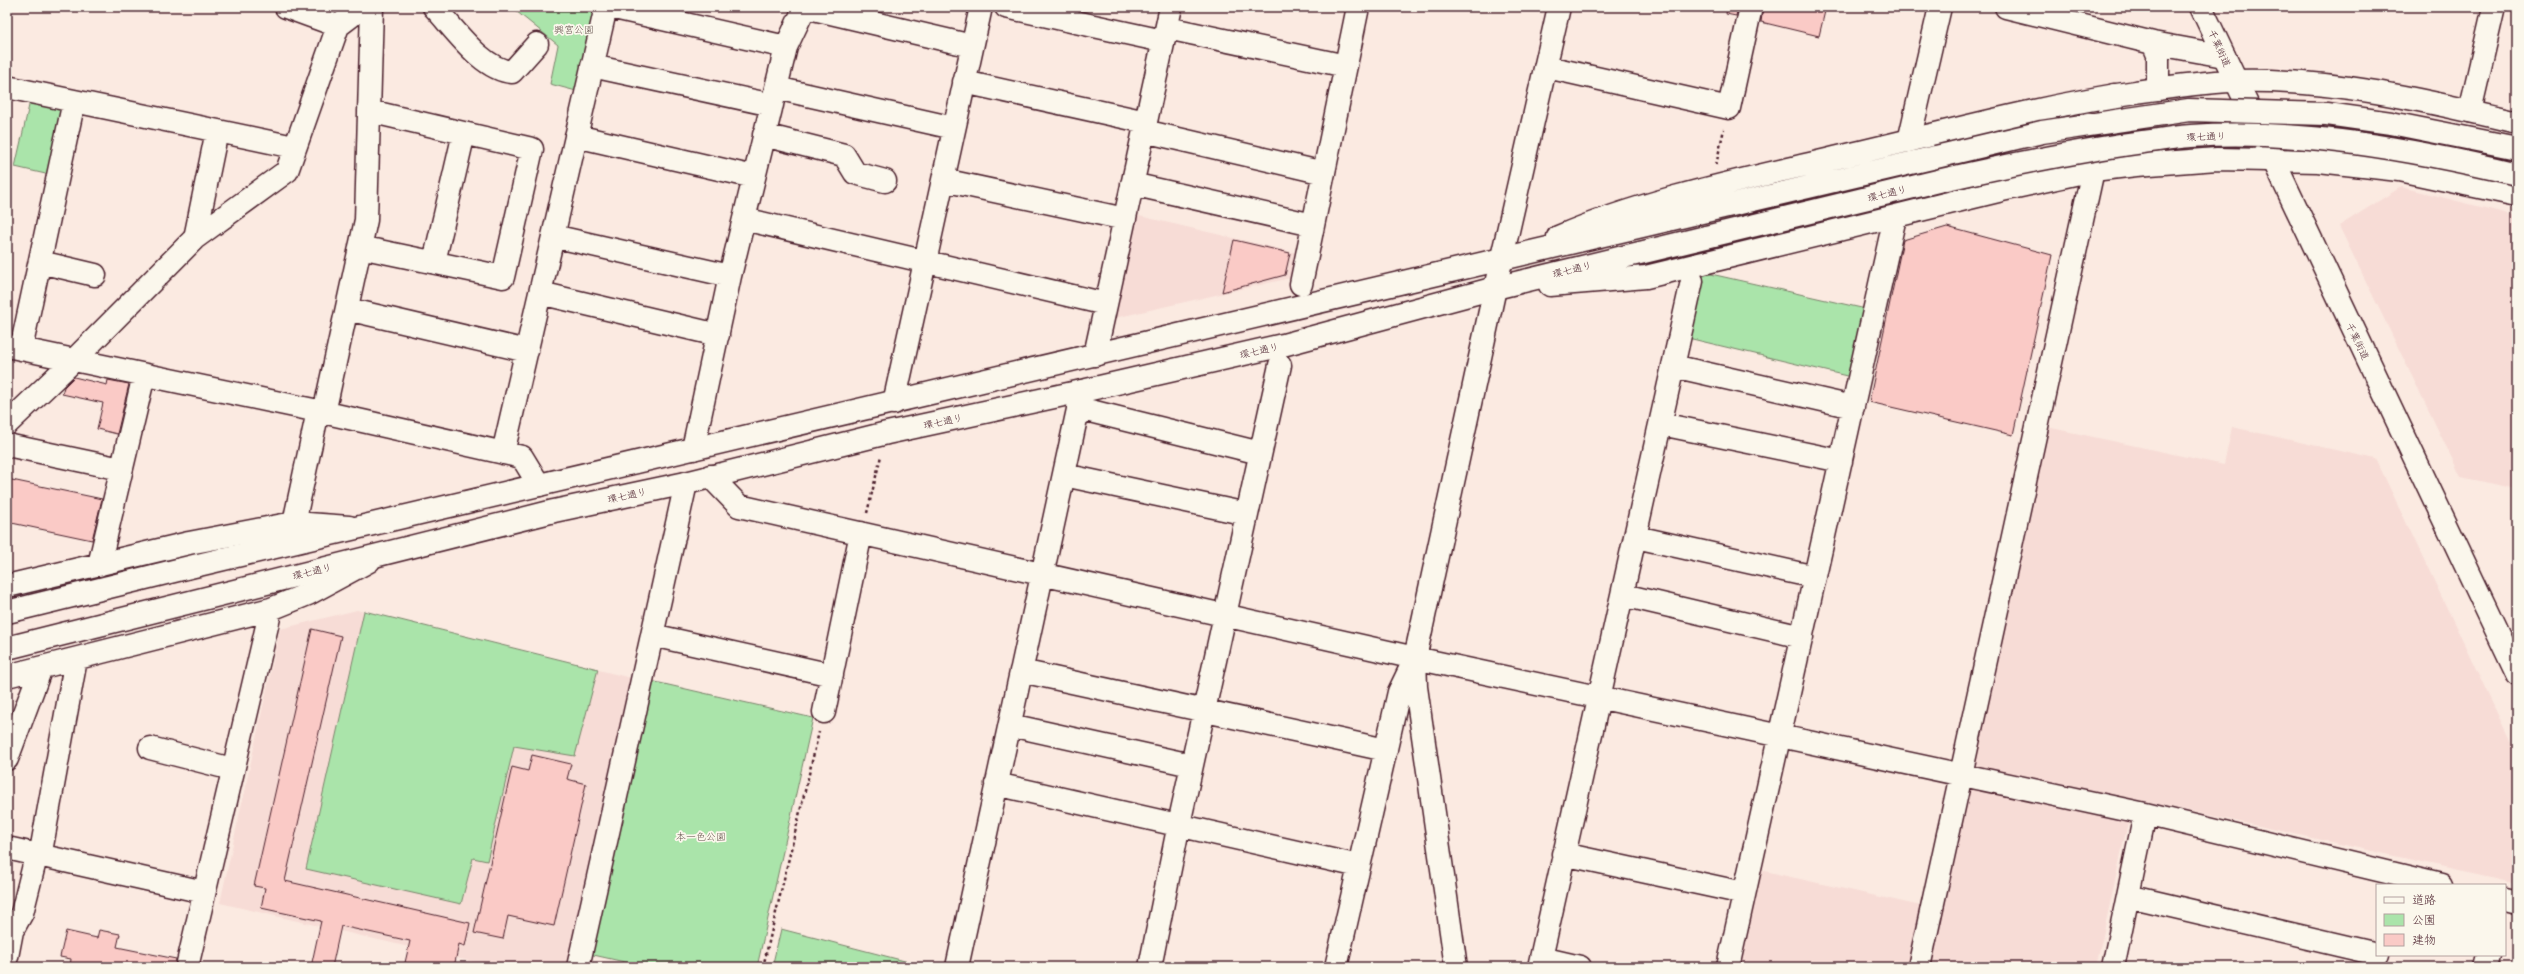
<svg xmlns="http://www.w3.org/2000/svg" width="2524" height="974" font-family="'Balsamiq Sans','Klee One',sans-serif">
	<style>
		.built { fill: #f7dcd6 }
		.green { fill: #aae4aa; stroke: #7a826a }
		.building { fill: #facac6; stroke: #4a1f2b }
		.lines { fill: none; stroke-linecap: round; stroke-linejoin: round }
		.minor-casing { stroke: #4a1f2b; stroke-width: 25 }
		.major-casing { stroke: #4a1f2b; stroke-width: 25 }
		.highway-casing { stroke: #4a1f2b; stroke-width: 25 }
		.path { stroke: #4a1f2b; stroke-width: 2.5; stroke-dasharray: 3 3; stroke-linecap: butt }
		.minor { stroke: #fbf7ec; stroke-width: 22 }
		.major { stroke: #fbf7ec; stroke-width: 22 }
		.highway { stroke: #fbf7ec; stroke-width: 22 }
		.major-bridge-casing { stroke: #4a1f2b; stroke-width: 25; stroke-linecap: butt }
		.major-bridge { stroke: #fbf7ec; stroke-width: 22 }
		.labels { text-anchor: middle; stroke-width: 3.5; stroke-linejoin: round; paint-order: stroke }
		.park-label { font-size: 10px; fill: #62504b; stroke: #fbf7ec }
		.street-label { font-size: 10px; fill: #4a1f2b; stroke: #fbf7ec }
	</style>
	<rect width="100%" height="100%" fill="#fbeae1"/>
	<filter id="ink" filterUnits="userSpaceOnUse"><feTurbulence type="fractalNoise" baseFrequency=".025" numOctaves="2"/><feDisplacementMap in="SourceGraphic" scale="8" xChannelSelector="R" yChannelSelector="G"/><feConvolveMatrix kernelMatrix="1 2 1 2 8 2 1 2 1" color-interpolation-filters="sRGB"/></filter>
	<g filter="url(#ink)">
		<path class="built" d="M2401 187 2517 216V489L2461 477 2339 226Z
			M1131 214 1301 254 1295 277 1106 320Z
			M2047 427 2224 465 2232 427 2376 459 2517 755V883L2135 799 2126 831 2096 967H1738L1760 870 1939 910 1967 792 1976 761Z
			M357 610 635 679 570 967H495L220 903 280 629Z"/>
		<path class="green" d="M511 7H603L580 92 550 84 558 45Z
			M30 101 65 107 50 175 15 167Z
			M1702 272 1866 309 1851 377 1688 338Z
			M364 611 598 669 575 756 514 746 487 861 473 858 461 904 306 869Z
			M651 681 813 718 757 967H647L589 954Z
			M781 929 928 967H772Z"/>
		<path class="building" d="M1727 7H1738L1736 16 1726 14Z
			M1763 7H1826L1819 36 1761 22Z
			M1947 227 2052 255 2013 435 1869 402 1903 240Z
			M1234 240 1290 253 1285 275 1222 292Z
			M74 377 107 385 108 380 129 384 117 434 97 429 103 403 62 394 64 387Z
			M7 479 102 499 92 540 7 522Z
			M312 629 341 636 285 881 470 923 465 946 459 944 454 967H404L410 941 341 926 332 967H311L321 921 261 908 265 888 254 886Z
			M532 755 571 764 567 779 586 784 554 926 508 916 503 939 474 933 512 767 528 771Z
			M99 930 120 934 117 947 176 959 175 967H70L71 959 60 957 66 931 97 938Z"/>
		<g class="lines">
			<defs>
				<path id="minor" d="M286 7 338 26
					M434 7C454 28 482 70 512 72L537 44
					M610 7 786 47
					M805 7 972 46
					M1006 7 1163 41
					M2006 7 2153 43 2158 55V89
					M1167 28 1346 66
					M2153 43 2224 56
					M592 66 772 105
					M1547 67 1729 108 1751 7
					M964 82 1146 122
					M7 87 294 147
					M776 88 954 128
					M2470 111 2494 7
					M1144 131 1324 173
					M764 135 844 155 855 173 885 181
					M576 136 754 177
					M1909 141 1940 7
					M943 180 1125 219
					M1132 184 1313 225
					M744 219 1106 304
					M553 236 730 276
					M195 238 217 131
					M360 247 503 277 532 149 369 111
					M40 262 95 275
					M434 262 464 133
					M1301 284 1358 7
					M540 293 718 335
					M347 309 527 351
					M7 346 318 411 522 457 539 485
					M21 349 74 101
					M1095 355 1171 7
					M1673 366 1853 407
					M894 403 981 7
					M1078 408 1260 453
					M324 413 366 220 372 7
					M7 424 74 360 195 238 287 171 338 26 363 7
					M1661 424 1841 461
					M7 445 121 469
					M693 449 730 276 786 47 805 7
					M503 453 606 7
					M1064 475 1247 514
					M710 476 739 506 1415 658 2145 814 2441 885
					M294 523 318 411
					M1636 537 1815 577
					M99 565 144 375
					M7 586 189 543 294 523 349 527
					M1623 595 1802 637
					M652 635 832 675
					M1021 671 1386 750
					M7 676 271 609 308 594 369 561
					M824 712 861 533
					M1010 725 1191 765
					M150 748 232 769
					M7 759 41 668
					M996 784 1359 866
					M7 848 204 892
					M1563 854 1744 893
					M2128 896 2377 954
					M2505 899 2517 902
					M7 957 12 931 22 913 37 853 42 846 76 659
					M1541 958 1580 967
					M187 967 271 609
					M578 967 686 483
					M957 967 1082 391
					M1150 967 1179 824 1280 365
					M1336 967 1399 692 1413 663
					M1456 967 1416 687 1415 658 1495 288 1559 7
					M1539 967 1692 281
					M1728 967 1895 217
					M1919 967 2093 170 2114 95
					M2113 967 2145 814
					M2485 967 2488 955"/>
				<path id="major" d="M1558 237C1652 197 1753 178 1852 154 1947 132 2040 106 2136 92 2169 87 2201 82 2234 81 2330 78 2424 100 2517 122
					M1550 285 1646 277 2002 190 2093 170 2136 165 2217 159 2319 161 2399 170 2517 195
					M7 612 194 566 1936 157
					M7 648 554 511 686 483 887 433 1082 391 1283 345 1495 288 1942 180"/>
				<path id="highway" d="M2201 7 2517 674"/>
			</defs>
			<use href="#minor" class="minor-casing"/>
			<use href="#major" class="major-casing"/>
			<use href="#highway" class="highway-casing"/>
			<path class="path" d="M1716 165 1724 129
				M867 513 881 456
				M763 967 819 732"/>
			<use href="#minor" class="minor"/>
			<use href="#major" class="major"/>
			<use href="#highway" class="highway"/>
			<defs>
				<path id="major-bridge" d="M1936 157 2042 132 2189 110 2327 114 2391 123 2517 148
					M1942 180C2009 165 2075 151 2143 142 2159 140 2175 137 2191 136 2301 129 2411 149 2517 174"/>
			</defs>
			<use href="#major-bridge" class="major-bridge-casing"/>
			<use href="#major-bridge" class="major-bridge"/>
		</g>
	</g>
	<g class="labels">
		<g class="park-label">
			<text x="574" y="33">興宮公園</text>
			<text x="701" y="840">本一色公園</text>
		</g>
		<g class="street-label">
			<text transform="translate(2220 48) rotate(65)" y="4">千葉街道</text>
			<text transform="translate(2206 136) rotate(-2)" y="4">環七通り</text>
			<text transform="translate(1887 193) rotate(-14)" y="4">環七通り</text>
			<text transform="translate(1572 269) rotate(-14)" y="4">環七通り</text>
			<text transform="translate(2358 341) rotate(64)" y="4">千葉街道</text>
			<text transform="translate(1259 350) rotate(-13)" y="4">環七通り</text>
			<text transform="translate(943 421) rotate(-12)" y="4">環七通り</text>
			<text transform="translate(627 495) rotate(-12)" y="4">環七通り</text>
			<text transform="translate(312 571) rotate(-14)" y="4">環七通り</text>
		</g>
	</g>
	<rect width="2524" height="974" fill="none" stroke="#fbf7ec" stroke-width="24"/>
	<rect x="12" y="12" width="2500" height="950" fill="none" stroke="#4a1f2b" stroke-width="1.5" filter="url(#ink)"/>
	<rect x="2376" y="884" width="130" height="72" fill="#fbf7ec" stroke="#b4a19f"/>
	<rect x="2384" y="897" width="20" height="6" fill="#fbf7ec" stroke="#b4a19f"/>
	<text x="2412" y="904" font-size="12" fill="#4a1f2b">道路</text>
	<rect x="2384" y="914" width="20" height="12" fill="#aae4aa" stroke="#b4a19f"/>
	<text x="2412" y="924" font-size="12" fill="#4a1f2b">公園</text>
	<rect x="2384" y="934" width="20" height="12" fill="#facac6" stroke="#b4a19f"/>
	<text x="2412" y="944" font-size="12" fill="#4a1f2b">建物</text>
</svg>
